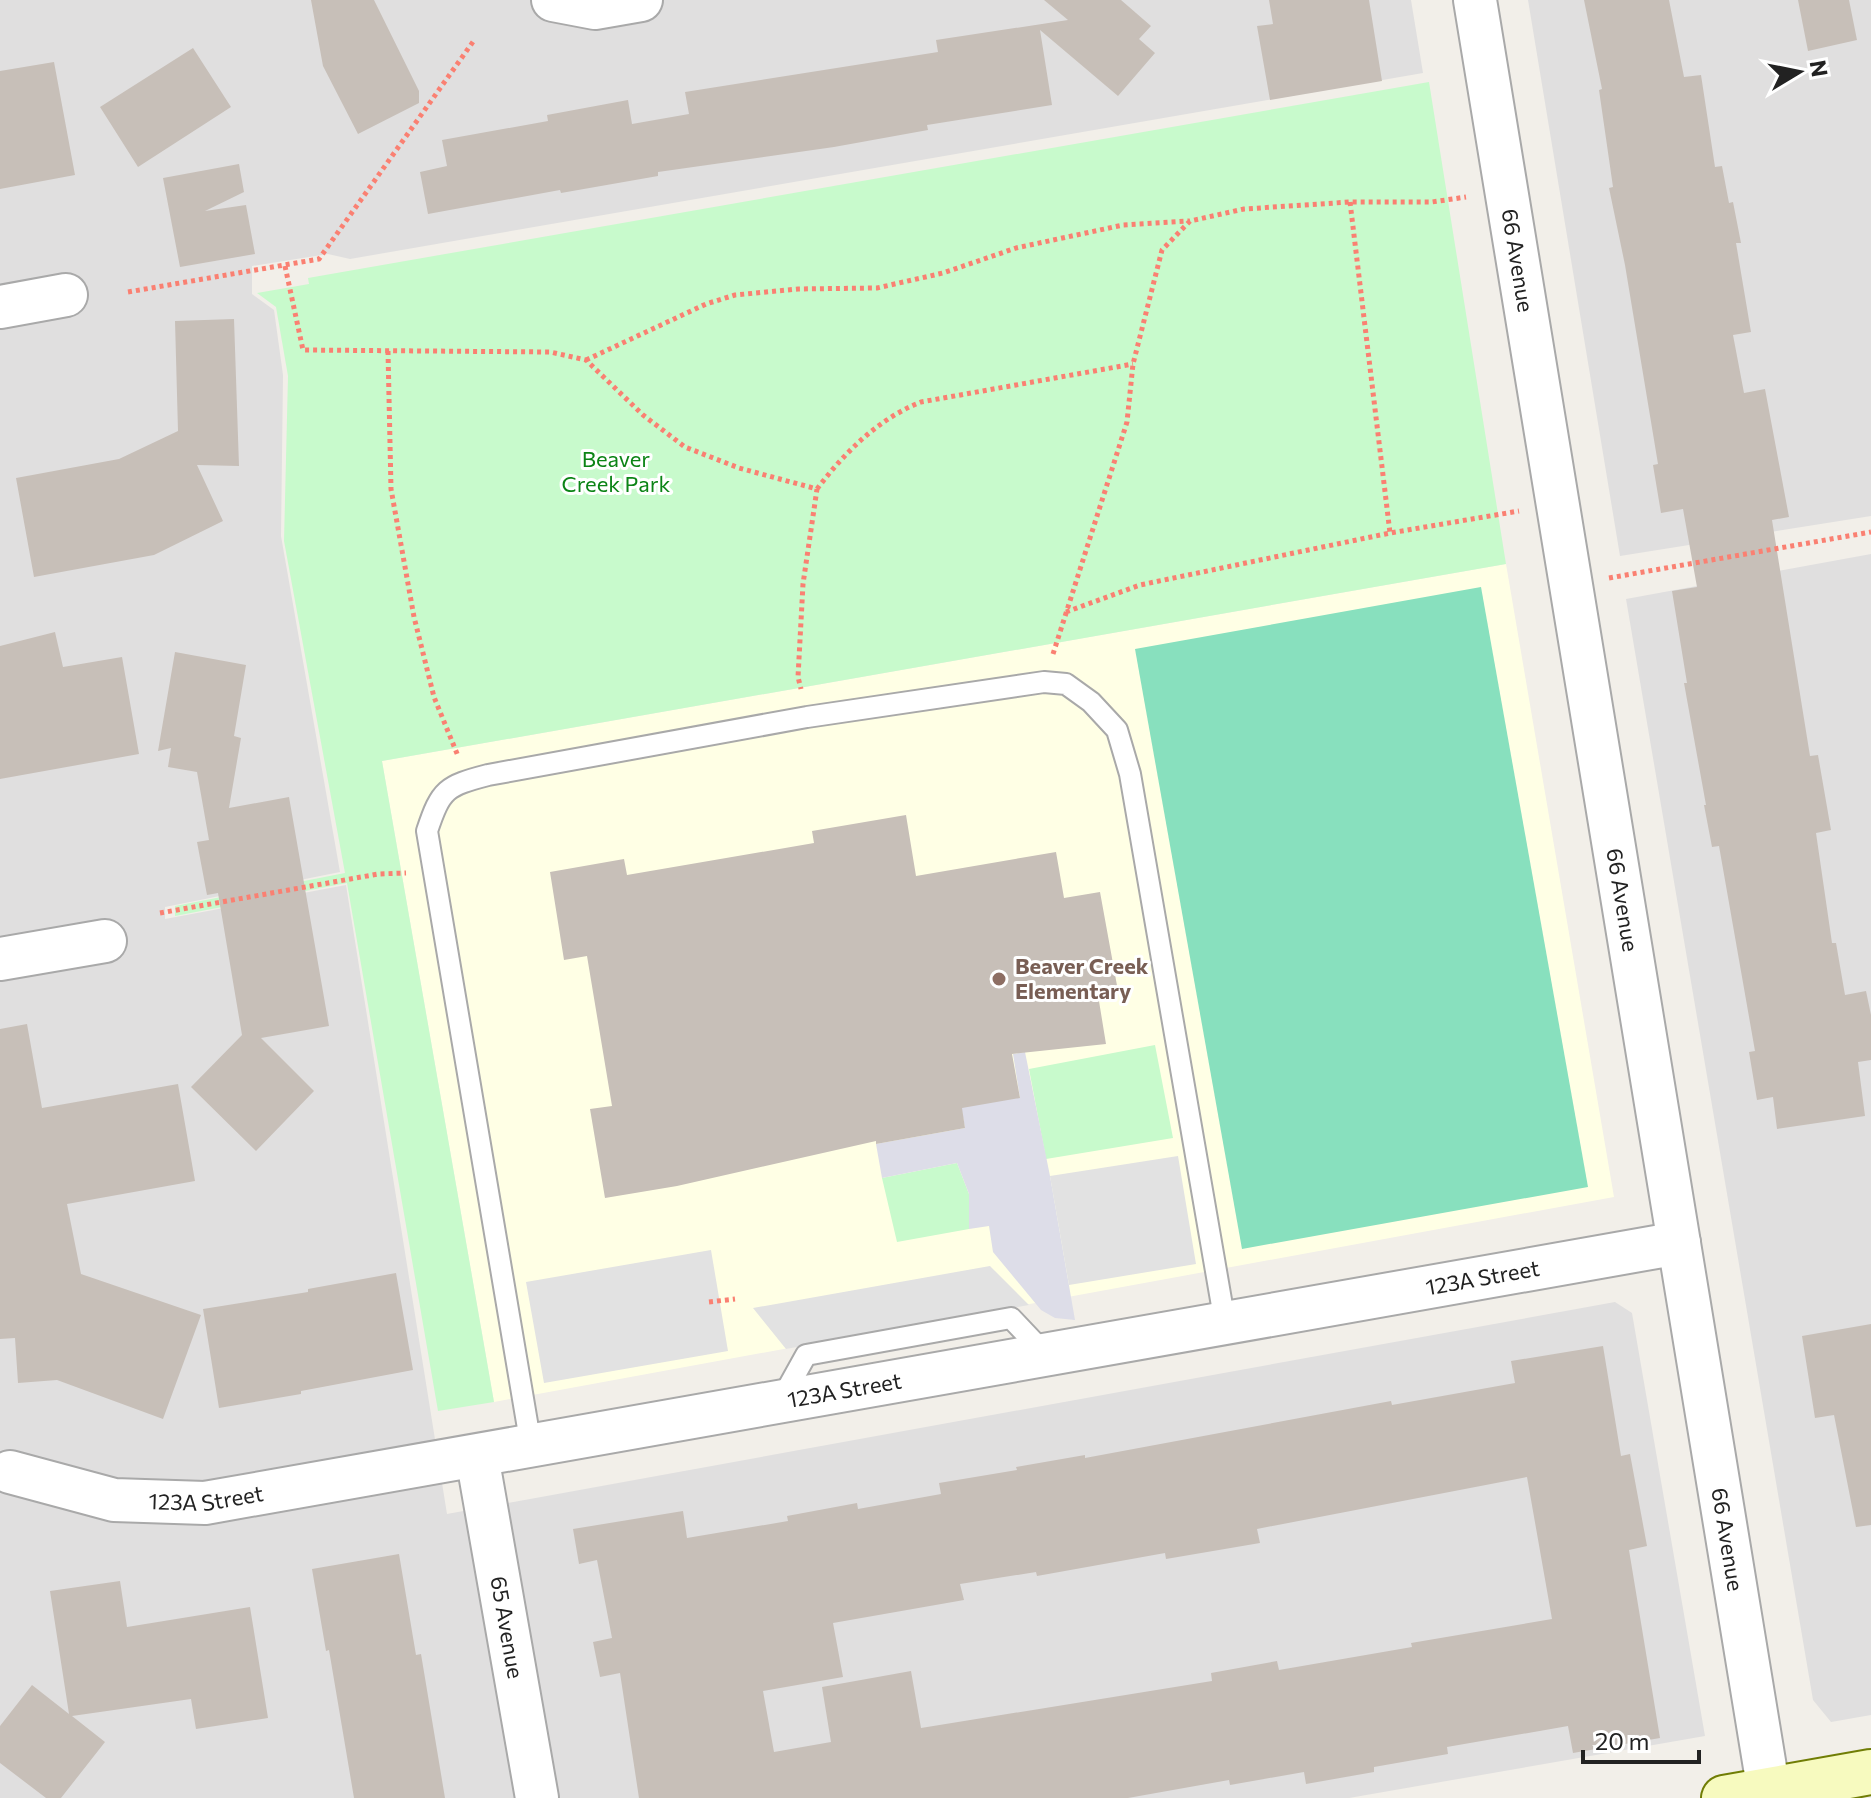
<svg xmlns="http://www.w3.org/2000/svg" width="1871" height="1798" font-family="Commissioner,sans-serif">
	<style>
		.residential { fill: #e0dfdf }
		.education { fill: #ffffe5 }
		.park { fill: #c8facc }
		.pitch { fill: #88e0be }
		.parking { fill: #e2e2e2 }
		.plaza { fill: #dddde8 }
		.building { fill: #c7bfb8; fill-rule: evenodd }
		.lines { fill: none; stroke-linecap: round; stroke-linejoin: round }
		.lane-casing { stroke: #a9a9a9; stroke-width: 24 }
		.street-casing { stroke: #a9a9a9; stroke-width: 46 }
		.secondary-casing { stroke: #707d05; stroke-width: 48 }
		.path { stroke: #fa8072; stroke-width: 5; stroke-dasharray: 4 4; stroke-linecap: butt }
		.lane { stroke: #fff; stroke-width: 20 }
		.street { stroke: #fff; stroke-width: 42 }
		.secondary { stroke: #f7fabf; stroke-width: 44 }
		.education-dot { fill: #8d6e63; stroke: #fff; stroke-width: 3 }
		.labels { text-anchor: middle; stroke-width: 6; stroke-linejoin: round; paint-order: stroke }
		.street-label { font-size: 22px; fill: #222; stroke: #fff }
		.park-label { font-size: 22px; fill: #0c8416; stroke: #fff }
		.education-label { font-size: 22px; font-weight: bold; fill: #785e54; stroke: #fff; text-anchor: start }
	</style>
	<rect width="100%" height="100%" fill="#f2efe9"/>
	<path class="residential" d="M0 0H1411L1423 73 350 259 328 254 252 266V294L274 310 283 375 281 536 340 872 165 907V919L346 885 447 1514 1615 1302 1632 1313 1705 1736 1349 1798H0Z
		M1528 0H1871V516L1620 556Z
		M1871 554V1715L1831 1722 1813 1700 1626 599Z"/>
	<path class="education" d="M1506 564 1614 1197 494 1402 382 761Z"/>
	<path class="park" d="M1429 82 1506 564 382 761 494 1402 438 1411 347 883 175 916V906L345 873 284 541 288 376 276 307 257 293 309 284 308 278Z
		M1155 1045 1173 1138 1046 1159 1029 1069Z
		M957 1163 969 1194V1229L897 1242 882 1178Z"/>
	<path class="pitch" d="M1481 587 1588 1187 1242 1249 1135 649Z"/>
	<path class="parking" d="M1178 1156 1196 1264 1069 1285 1050 1176Z
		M711 1250 728 1351 544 1383 526 1282Z
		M990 1266 1029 1305 786 1349 753 1308Z"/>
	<path class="plaza" d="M1025 1052 1050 1176 1075 1320 1055 1318 1041 1310 993 1252 989 1226 969 1229V1194L957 1163 882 1178 876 1144 965 1128 953 1063 1020 1098 1013 1054Z"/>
	<path class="building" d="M311 0H374L419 91V103L358 134 323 66Z
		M1044 0H1121L1151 26 1139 39 1155 53 1118 96 1040 30 1052 105 927 125 928 130 834 147 658 172V176L561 193 560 190 428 214 420 172 447 166 442 140 548 121 547 115 628 100 632 124 689 114 685 92 938 52 936 40 1068 20Z
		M1269 0H1369L1382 81 1270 100 1257 26 1273 24Z
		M1584 0H1669L1684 77 1701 75 1715 167 1722 166 1729 203 1733 202 1741 243H1736L1751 332 1733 335 1744 393 1765 389 1789 517 1772 520 1810 756 1818 755 1831 830 1816 833 1832 943H1836L1845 995 1866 991 1871 1015V1060L1858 1062 1865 1116 1777 1129 1773 1097 1757 1100 1749 1052 1755 1051 1719 846 1712 847 1704 805H1706L1684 683H1687L1672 591 1697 587 1683 509 1661 513 1653 465 1658 464 1625 265 1609 188 1613 187 1599 90 1602 89Z
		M1798 0H1849L1857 40 1808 51Z
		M193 48 231 107 138 167 100 107Z
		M54 62 75 175 0 189V71Z
		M239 164 244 192 205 211 246 205 255 254 180 267 163 178Z
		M234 319 239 466 197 465 223 521 154 555 34 577 16 478 119 459 178 431 175 321Z
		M55 632 63 667 122 657 139 754 0 779V646Z
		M175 652 246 665 234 736 241 738 229 808 289 797 329 1026 261 1038 314 1091 256 1151 191 1087 242 1035 218 893 207 895 197 842 209 840 197 772 168 767 171 748 158 751Z
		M906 815 916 876 1056 852 1064 898 1100 892 1118 991 1098 995 1106 1044 1012 1054 1020 1098 962 1108 965 1128 876 1144V1141L677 1186 605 1198 590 1109 612 1106 587 956 564 960 550 872 624 859 627 875 814 843 812 831Z
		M27 1024 42 1108 178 1084 195 1181 67 1204 81 1274 201 1315 163 1419 57 1380 18 1383 15 1338 0 1339V1029Z
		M396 1273 413 1370 301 1391V1394L219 1408 203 1309 308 1292V1289Z
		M1871 1324V1525L1856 1527 1834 1415 1815 1418 1802 1336Z
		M1603 1346 1621 1456 1630 1454 1647 1546 1629 1550 1660 1738 1573 1753 1568 1726 1447 1747 1448 1754 1374 1767V1772L1306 1784 1304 1772 1230 1785 1229 1780 1128 1798H639L620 1673 600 1677 593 1642 612 1638 597 1560 579 1564 573 1529 683 1511 687 1538 788 1521 787 1516 857 1503 858 1509 941 1494 939 1483 1017 1470 1016 1467 1085 1455V1458L1391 1401 1392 1405 1515 1383 1511 1361ZM1527 1477 1552 1619 1411 1643 1412 1647 1279 1670 1277 1661 1211 1673 1212 1681 921 1728 911 1671 822 1687 831 1742 774 1752 763 1691 843 1677 833 1623 964 1600 960 1584 1036 1572 1037 1576 1165 1553 1166 1559 1260 1543 1257 1529Z
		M399 1554 416 1655 421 1654 445 1798H354L329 1650 326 1651 312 1569Z
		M120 1581 127 1627 250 1607 268 1718 196 1729 191 1699 72 1716 105 1742 61 1798H46L0 1763V1726L32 1685 69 1714 50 1591Z"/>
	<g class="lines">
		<defs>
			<path id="lane" d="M781 1400 806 1355 1011 1318 1047 1356
				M531 1446 427 831C441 789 446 786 488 775L807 717 1044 682 1066 684 1091 702 1117 730 1130 774 1225 1323"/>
			<g id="street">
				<path d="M553 0 595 8 641 0"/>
				<path id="s1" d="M1475 0 1770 1798"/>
				<path d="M0 307 66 295"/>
				<path d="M0 959 105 941"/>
				<path id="s2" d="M477 1456 537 1798"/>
				<path id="s3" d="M10 1472 114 1500 205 1503 1679 1243"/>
			</g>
			<path id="secondary" d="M1724 1798 1871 1772"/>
		</defs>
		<use href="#lane" class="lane-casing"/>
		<use href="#street" class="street-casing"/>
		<use href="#secondary" class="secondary-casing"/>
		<path class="path" d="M1350 202 1390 533
			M285 266 303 350 550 352 586 360 643 415 685 447 739 468 817 489 803 584 798 677 801 689
			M128 292 319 259 475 39
			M388 351 391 489 414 617 434 697 458 756
			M586 360 706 304 735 295 798 289 877 288 943 273 1016 248 1123 225 1189 221
			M817 489C845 452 878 419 921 402L1133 364
			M1609 578 1871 532
			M1066 612 1140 585 1390 533 1519 511
			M1053 654 1127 422 1133 364 1162 250 1190 221 1244 209 1350 202H1432L1466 197
			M160 913 378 874 406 873
			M709 1302 735 1299"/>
		<use href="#lane" class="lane"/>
		<use href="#street" class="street"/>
		<use href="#secondary" class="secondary"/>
	</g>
	<circle class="education-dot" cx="999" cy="979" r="8"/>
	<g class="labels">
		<g class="street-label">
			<text dy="8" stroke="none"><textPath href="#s1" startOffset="264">66 Avenue</textPath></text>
			<text dy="8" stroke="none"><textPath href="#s1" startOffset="912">66 Avenue</textPath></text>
			<text dy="8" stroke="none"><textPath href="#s3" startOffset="1496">123A Street</textPath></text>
			<text dy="8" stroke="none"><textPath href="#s3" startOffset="848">123A Street</textPath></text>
			<text dy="8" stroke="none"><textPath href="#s3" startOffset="200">123A Street</textPath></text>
			<text dy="8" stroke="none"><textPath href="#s1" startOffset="1560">66 Avenue</textPath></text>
			<text dy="8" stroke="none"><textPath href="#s2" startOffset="174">65 Avenue</textPath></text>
		</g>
		<g class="park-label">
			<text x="616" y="467">Beaver<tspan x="616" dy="25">Creek Park</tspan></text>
		</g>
		<g class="education-label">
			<text x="1015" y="974">Beaver Creek<tspan x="1015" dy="25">Elementary</tspan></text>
		</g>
	</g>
	<g transform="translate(1799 72) rotate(80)" stroke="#ffffff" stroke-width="6" paint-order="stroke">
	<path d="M0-6L14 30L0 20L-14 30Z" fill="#222222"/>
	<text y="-12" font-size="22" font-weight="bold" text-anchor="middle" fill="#222222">N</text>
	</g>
	<path d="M1583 1750v12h116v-12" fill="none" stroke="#222222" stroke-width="4"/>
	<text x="1595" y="1750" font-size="24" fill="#222222" stroke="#ffffff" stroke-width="6" paint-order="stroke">20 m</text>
</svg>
